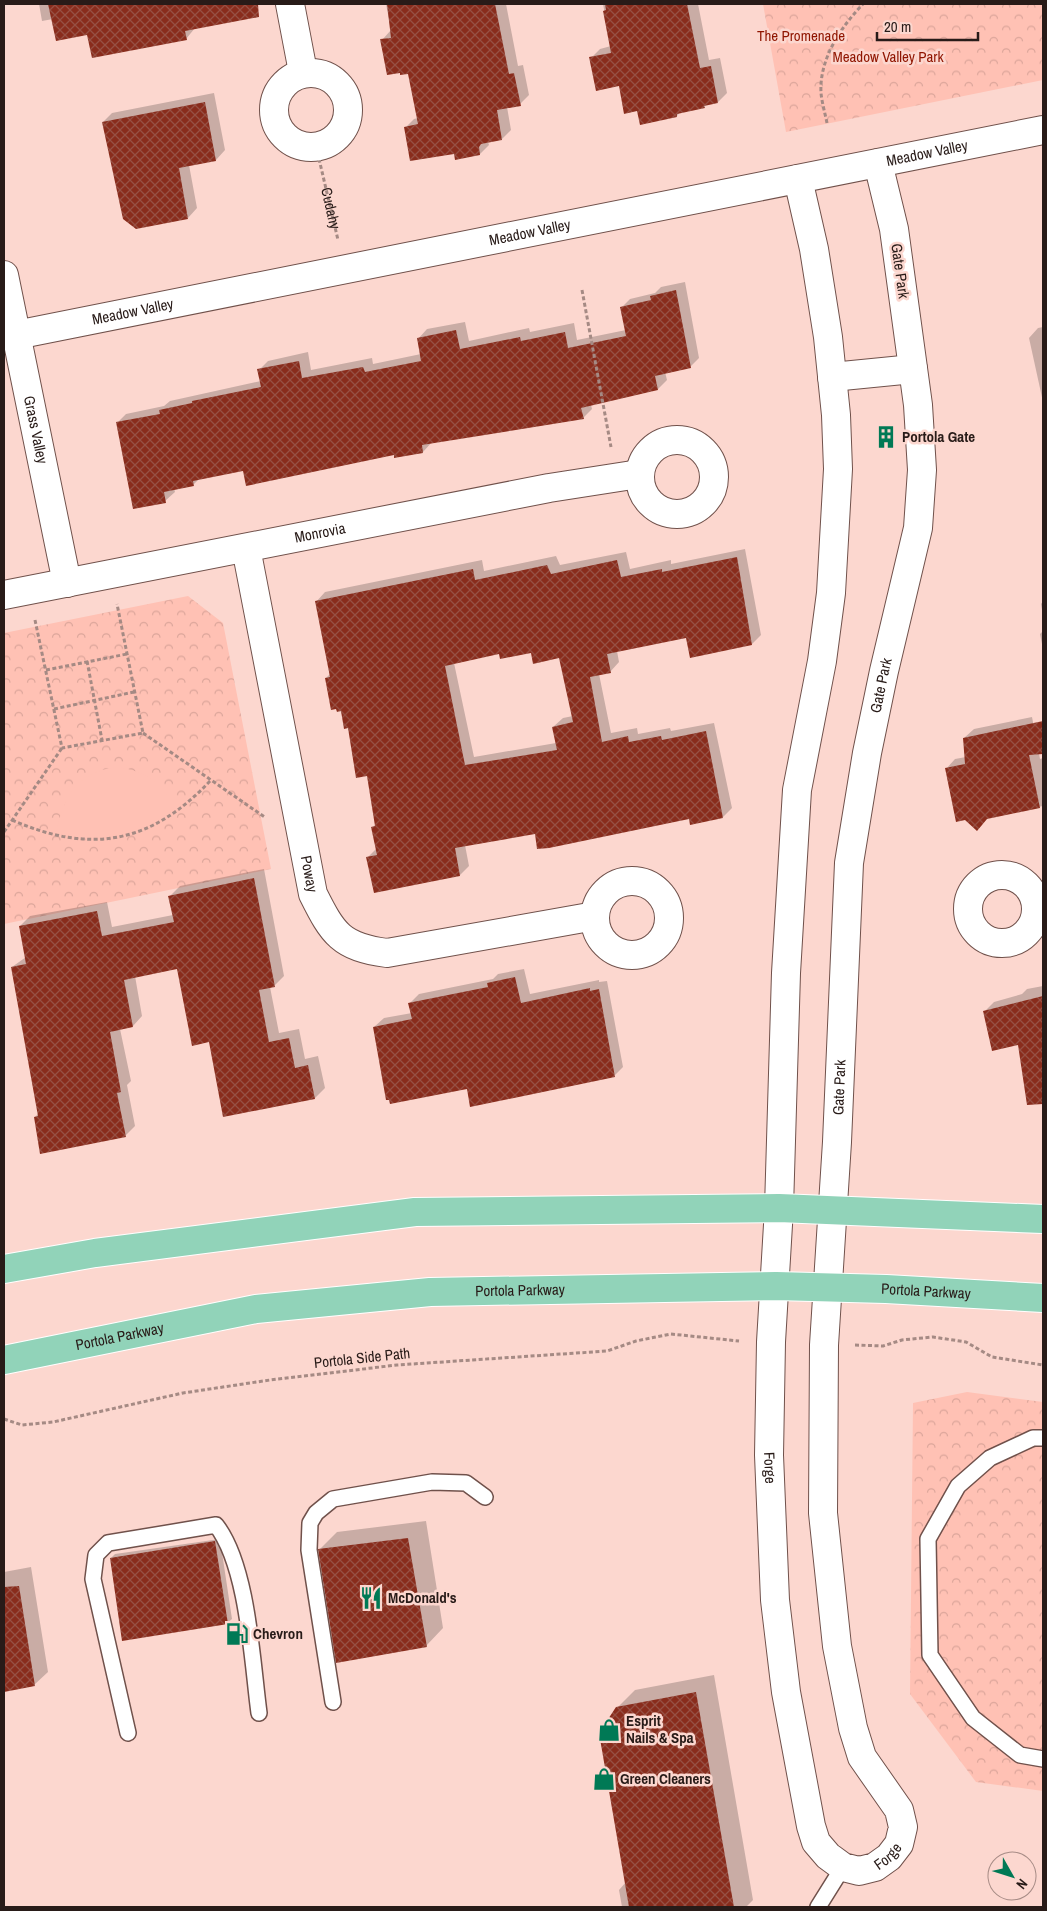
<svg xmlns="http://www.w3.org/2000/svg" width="1047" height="1911" font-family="'Archivo Narrow',sans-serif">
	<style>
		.park { fill: url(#park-crowns) }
		.pitch { fill: #ffc1b4 }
		.shadow { fill: #0003; fill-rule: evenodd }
		.building { fill: url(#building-cross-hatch); fill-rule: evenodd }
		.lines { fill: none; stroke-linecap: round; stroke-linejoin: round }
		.service-casing { stroke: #70514b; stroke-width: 18 }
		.minor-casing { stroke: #70514b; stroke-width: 30 }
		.tertiary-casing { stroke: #70514b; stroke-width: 30 }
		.primary-casing { stroke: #fff; stroke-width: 30 }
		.path { stroke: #a58a84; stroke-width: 3; stroke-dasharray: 4 2.5; stroke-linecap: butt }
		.service { stroke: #fff; stroke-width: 15 }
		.minor { stroke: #fff; stroke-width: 28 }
		.tertiary { stroke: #fff; stroke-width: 28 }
		.primary { stroke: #91d3b9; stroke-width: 28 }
		.labels { text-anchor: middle; stroke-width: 5; stroke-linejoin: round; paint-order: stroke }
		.park-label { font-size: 15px; fill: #901501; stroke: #fcd7cf }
		.street-label { font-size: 15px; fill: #281b18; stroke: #fcd7cf }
		.poi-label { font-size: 15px; font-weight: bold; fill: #281b18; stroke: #fcd7cf; text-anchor: start }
	</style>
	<defs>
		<pattern id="park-crowns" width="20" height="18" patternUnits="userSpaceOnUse" patternTransform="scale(1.25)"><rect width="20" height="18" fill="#ffc1b4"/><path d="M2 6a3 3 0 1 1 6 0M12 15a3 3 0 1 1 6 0" fill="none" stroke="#dba59a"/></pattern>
		<pattern id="building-cross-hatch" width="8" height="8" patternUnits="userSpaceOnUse" patternTransform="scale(1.25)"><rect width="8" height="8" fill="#892c1c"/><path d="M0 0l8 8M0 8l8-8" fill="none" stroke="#965044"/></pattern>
	</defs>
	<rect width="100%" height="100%" fill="#fcd7cf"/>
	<path class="park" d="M763 4H1043V80L786 132Z
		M188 596 223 623 271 869 4 924V633Z
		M967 1392 1043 1402V1791L976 1782 910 1694 913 1403Z"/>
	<path class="pitch" d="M117 767C149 771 161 786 179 811 142 838 100 842 56 836 62 797 76 772 117 767Z"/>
	<path class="shadow" d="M39 4H229L231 14 195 28 186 39 88 33 53 19 42 21Z
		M386 4H506L518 66 523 65 529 95 520 104 507 107 511 130 502 139 488 142 489 145 480 154 455 153 405 128 414 119 418 118 409 73 382 40 391 30Z
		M603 4H698L709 60 720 58 727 93 718 102 708 104 704 107 680 112 677 116 638 109 620 85 591 58 600 49 611 46Z
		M214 93 225 150 216 160 189 165 197 208 188 218 103 122 112 113Z
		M685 282 699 358 690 367 665 372 667 380 658 389 591 405 592 409 583 418 432 442 423 452 244 469 199 479 194 484 174 488 175 492 165 501 117 423 126 414 164 406 170 401 261 381 259 370 268 361 308 352 311 370 372 358 373 364 421 354 418 339 427 329 465 322 469 341 529 328 530 332 574 323 577 340 626 330 621 308 630 299 655 293 661 287Z
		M1043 327V402L1029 338 1038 328Z
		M745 549 761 635 752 644 687 637 617 651 619 662 610 672 599 674 611 733 637 728 638 734 670 728 671 731 714 723 732 808 723 817 690 818 536 833 465 845 469 866 460 875 368 857 377 848 373 827 376 824 368 774 326 678 330 674 316 602 325 592 482 560 484 571 556 556 560 565 626 552 630 569 671 560V564ZM532 652 560 657 573 716 563 718 553 727 556 743 474 757 454 663 500 653Z
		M1043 601V616L1041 604Z
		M1043 631V649L1040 634Z
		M1032 717 1040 759 1043 758V806L988 817 977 829 946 769 955 759 966 757 964 738 974 729Z
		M264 869 284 976 274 986 270 987 279 1033 299 1029 305 1059 318 1056 325 1088 315 1098 210 1041 178 968 135 976 142 1016 133 1026 120 1029 131 1081 127 1085 135 1126 125 1136 35 1117 39 1113 12 967 26 957 20 926 30 916 107 902 112 927 173 915 170 896 180 886Z
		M524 969 530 994 599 980V982L607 981 623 1067 614 1076 468 1087 374 1027 384 1018 412 1013 410 1003 419 994 493 979 498 974Z
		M1043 986V1083L1029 1087 1019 1044 985 1011 994 1002 1022 994 1027 989Z
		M426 1521 443 1628 426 1646 320 1549 337 1532Z
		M220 1539 232 1619 227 1623 111 1558 115 1554Z
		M31 1567 48 1672 34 1685 4 1690V1572Z
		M714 1675 753 1900 746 1907H622L619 1890 626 1882 617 1708 635 1690Z"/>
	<path class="building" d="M48 4H258L259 17 185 31 187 40 92 58 87 35 56 41Z
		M387 4H495L509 74 514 73 521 106 497 110 502 140 481 144 479 147 480 155 455 160 454 154 410 161 404 127 418 124 408 74 400 75V73L387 75 380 39 391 38Z
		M605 4H687L700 68 711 66 718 103 704 106 705 108 677 114V117L640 125 637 111 624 114 619 86 596 91 589 57 611 53 603 11 606 10Z
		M205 102 216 161 179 168 188 219 136 229 123 219 102 122Z
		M676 290 691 368 655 376 658 390 581 408 584 419 422 445 423 453 394 458V455L246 486 243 471 193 481 194 486 164 492 166 503 133 509 116 422 160 414 159 410 192 403V401L261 387 257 369 299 361 302 378 363 367 365 372 421 361 417 338 456 330 460 349 520 337 521 341 565 332 568 348 626 336 620 307 651 300 650 296Z
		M737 557 752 645 690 658 686 638 607 654 611 673 590 677 602 742 628 736 629 742 661 736 662 740 706 731 723 818 690 825 689 819 549 848 537 849 535 834 455 848 460 876 374 893 366 857 377 855 371 827 375 826 367 776 356 778 348 728 344 729 341 711 337 712 336 709 331 710 325 678 330 677 315 601 473 569 475 580 547 565 551 574 617 560 621 577 662 569V572ZM531 653 533 664 559 658 573 722 552 727 557 750 465 765 445 666 499 654 500 659Z
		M1043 721V754L1029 755 1040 808 987 819 977 831 965 820 956 822 945 768 965 764 963 738Z
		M254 878 275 987 259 990 269 1042 289 1038 295 1068 308 1065 315 1099 223 1117 209 1042 192 1046 177 969 124 980 133 1027 110 1032 121 1092 117 1093 126 1137 40 1154 34 1117 38 1116 11 967 26 964 19 926 97 911 102 936 174 922 168 896Z
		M515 977 521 1003 590 988V991L599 989 615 1077 470 1107 467 1089 390 1104 389 1100H386L373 1027 412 1019 408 1003 488 987 487 983Z
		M1043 996V1104L1027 1105 1018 1045 992 1051 983 1011Z
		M408 1538 427 1647 336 1663 318 1549Z
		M215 1541 228 1624 122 1641 110 1558Z
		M19 1586 35 1686 4 1692V1587Z
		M696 1692 734 1907H629L599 1733 616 1707Z"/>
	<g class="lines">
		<defs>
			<path id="service" d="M1043 1438H1033L990 1458 958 1486 928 1539 930 1655 973 1718 1020 1755 1043 1759
				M333 1702 309 1550 310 1523 316 1513 333 1499 432 1482 466 1483 485 1497
				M128 1733 93 1579 96 1555 108 1543 216 1525C248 1566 252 1661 259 1713
				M818 1907 843 1867"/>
			<g id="minor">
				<path d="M290 4 303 72"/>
				<circle cx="311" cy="110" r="37"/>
				<circle cx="677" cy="477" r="37"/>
				<path id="s2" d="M246 548 313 894C333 934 341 947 387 953L595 916"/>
				<path id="s3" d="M4 595 549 488 639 474"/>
				<circle cx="1002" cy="909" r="34"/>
				<circle cx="632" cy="918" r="37"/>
			</g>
			<g id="tertiary">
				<path id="s4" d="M798 179 814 249 828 337 836 415 838 469 831 593 822 661 797 790 786 973 779 1208 771 1342 769 1455 775 1600 786 1692 811 1826 816 1842 828 1856 843 1867 859 1871 875 1867 889 1857 899 1844 903 1827 899 1810 862 1757 853 1728 837 1646 823 1513 824 1345 837 1142 849 863 867 753 884 671 918 528 922 470 918 405 894 229 878 163"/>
				<path id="s5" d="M4 275 67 583"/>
				<path id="s6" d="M16 335 1043 130"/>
				<path d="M832 377 913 369"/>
			</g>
			<g id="primary">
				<path d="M4 1269 95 1253 415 1212 779 1208 1043 1219"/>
				<path id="s7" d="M4 1360 256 1309 430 1292 776 1286 886 1289 1043 1298"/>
			</g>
		</defs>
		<use href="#service" class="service-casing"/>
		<use href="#minor" class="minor-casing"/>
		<use href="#tertiary" class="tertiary-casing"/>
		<use href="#primary" class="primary-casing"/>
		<g class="path">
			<path d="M827 123C825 113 822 103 821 93 819 59 841 27 863 4"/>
			<path id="s1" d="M316 146 338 240"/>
			<path d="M582 290 611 447"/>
			<path d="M35 620 62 748 143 733 117 604"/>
			<path d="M87 661 102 740"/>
			<path d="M46 670 127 654"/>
			<path d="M54 709 134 692"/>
			<path d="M143 733 266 818"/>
			<path d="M12 820C92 855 152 843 211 780"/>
			<path d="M4 832 62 748"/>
			<path d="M855 1345 883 1346 902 1340 933 1337 966 1342 992 1357 1043 1365"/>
			<path d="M4 1419 22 1425 53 1422 183 1393 270 1380 397 1365 607 1351 636 1341 671 1334 739 1341"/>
		</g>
		<use href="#service" class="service"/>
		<use href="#minor" class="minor"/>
		<use href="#tertiary" class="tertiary"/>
		<use href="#primary" class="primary"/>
	</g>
	<defs>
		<symbol id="building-bare" viewBox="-9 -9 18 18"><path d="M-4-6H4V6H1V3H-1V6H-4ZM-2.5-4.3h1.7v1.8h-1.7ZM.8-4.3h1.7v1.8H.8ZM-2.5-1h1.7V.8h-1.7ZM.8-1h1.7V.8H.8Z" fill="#007955" stroke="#fcd7cf" stroke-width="2.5" paint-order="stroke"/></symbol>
		<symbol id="restaurant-bare" viewBox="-9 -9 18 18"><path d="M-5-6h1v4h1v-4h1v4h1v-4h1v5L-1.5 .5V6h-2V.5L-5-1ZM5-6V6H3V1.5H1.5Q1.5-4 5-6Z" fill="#007955" stroke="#fcd7cf" stroke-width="2.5" paint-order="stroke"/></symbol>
		<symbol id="fuel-bare" viewBox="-9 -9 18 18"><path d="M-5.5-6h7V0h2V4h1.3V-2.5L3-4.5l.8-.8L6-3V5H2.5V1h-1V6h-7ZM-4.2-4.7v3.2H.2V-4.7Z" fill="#007955" stroke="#fcd7cf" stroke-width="2.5" paint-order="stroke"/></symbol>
		<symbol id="shop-bare" viewBox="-9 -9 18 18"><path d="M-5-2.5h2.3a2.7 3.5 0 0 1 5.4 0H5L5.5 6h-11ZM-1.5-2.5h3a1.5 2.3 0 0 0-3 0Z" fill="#007955" stroke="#fcd7cf" stroke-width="2.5" paint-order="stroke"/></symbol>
	</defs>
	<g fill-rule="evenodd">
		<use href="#building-bare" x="870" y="421" width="32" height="32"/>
		<use href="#restaurant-bare" x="355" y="1582" width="32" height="32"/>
		<use href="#fuel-bare" x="221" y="1618" width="32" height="32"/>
		<use href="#shop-bare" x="593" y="1714" width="32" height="32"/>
		<use href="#shop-bare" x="588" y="1763" width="32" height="32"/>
	</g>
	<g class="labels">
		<g class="park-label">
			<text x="801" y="41">The Promenade</text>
			<text x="888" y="62">Meadow Valley Park</text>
		</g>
		<g class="street-label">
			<text dy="5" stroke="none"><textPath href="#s6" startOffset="929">Meadow Valley</textPath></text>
			<text dy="5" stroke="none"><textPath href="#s1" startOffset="64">Cudahy</textPath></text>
			<text dy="5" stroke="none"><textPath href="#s6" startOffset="524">Meadow Valley</textPath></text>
			<text transform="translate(900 271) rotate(82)" y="5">Gate Park</text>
			<text dy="5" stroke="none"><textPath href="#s6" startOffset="119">Meadow Valley</textPath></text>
			<text dy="5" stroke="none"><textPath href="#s5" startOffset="158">Grass Valley</textPath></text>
			<text dy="5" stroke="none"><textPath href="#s3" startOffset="322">Monrovia</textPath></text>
			<text dy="5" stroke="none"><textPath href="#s4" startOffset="2956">Gate Park</textPath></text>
			<text dy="5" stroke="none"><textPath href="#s2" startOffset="332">Poway</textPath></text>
			<text dy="5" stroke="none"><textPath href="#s4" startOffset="2551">Gate Park</textPath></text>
			<text dy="5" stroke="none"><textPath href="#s7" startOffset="522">Portola Parkway</textPath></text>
			<text dy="5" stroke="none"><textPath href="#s7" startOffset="928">Portola Parkway</textPath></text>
			<text dy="5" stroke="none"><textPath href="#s7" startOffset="118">Portola Parkway</textPath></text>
			<text transform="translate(362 1358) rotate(-6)" y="5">Portola Side Path</text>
			<text dy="5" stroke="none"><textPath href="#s4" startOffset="1296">Forge</textPath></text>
			<text dy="5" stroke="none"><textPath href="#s4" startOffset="1761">Forge</textPath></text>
		</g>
		<g class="poi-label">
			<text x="902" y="442">Portola Gate</text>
			<text x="388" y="1603">McDonald's</text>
			<text x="253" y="1639">Chevron</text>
			<text x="626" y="1726">Esprit<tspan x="626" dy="17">Nails &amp; Spa</tspan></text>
			<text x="620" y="1784">Green Cleaners</text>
		</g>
	</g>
	<rect width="1047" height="1911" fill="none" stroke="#281b18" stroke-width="10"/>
	<g transform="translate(1012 1876) rotate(129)"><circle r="24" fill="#fcd7cf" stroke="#a78c86"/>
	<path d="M0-4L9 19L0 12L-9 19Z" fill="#007955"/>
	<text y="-8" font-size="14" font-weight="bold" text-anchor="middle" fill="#281b18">N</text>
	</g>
	<path d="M877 32v8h101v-8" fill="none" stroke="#281b18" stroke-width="2.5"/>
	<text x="884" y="32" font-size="15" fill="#281b18" stroke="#fcd7cf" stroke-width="4" paint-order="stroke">20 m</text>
</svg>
